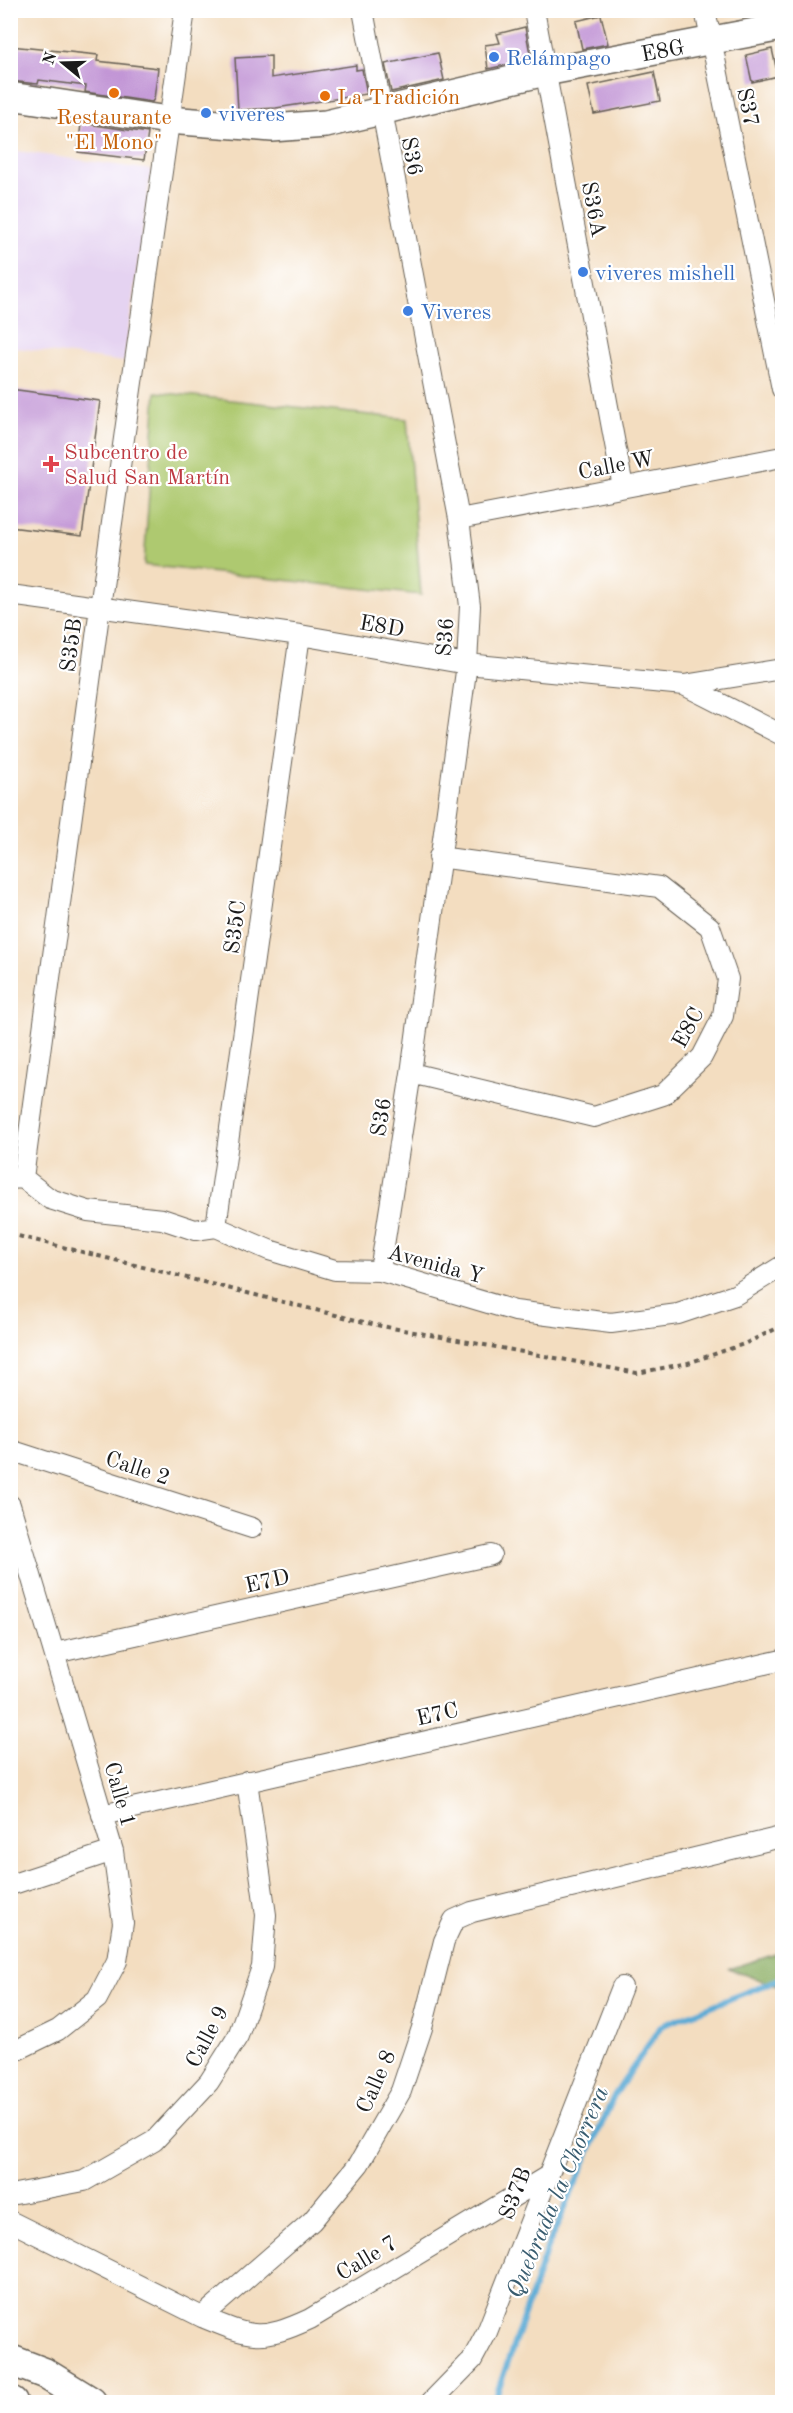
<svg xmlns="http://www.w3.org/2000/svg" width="793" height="2413" font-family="'Old Standard TT',serif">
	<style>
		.built { fill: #e5d3f1 }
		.green { fill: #aec96f; stroke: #657246; stroke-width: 1.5 }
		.forest { fill: #8aad62; stroke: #53643f; stroke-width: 1.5 }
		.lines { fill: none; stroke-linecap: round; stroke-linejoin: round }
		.stream { stroke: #5babd5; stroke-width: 6 }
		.building { fill: #c296d6 }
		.street-casing { stroke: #676055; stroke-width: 22 }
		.secondary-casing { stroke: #676055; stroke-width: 30 }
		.primary-casing { stroke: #676055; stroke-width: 33 }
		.path { stroke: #676055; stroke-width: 4; stroke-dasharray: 4.5 4.5; stroke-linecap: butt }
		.street { stroke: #fff; stroke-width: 20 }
		.secondary { stroke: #fff; stroke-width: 27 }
		.primary { stroke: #fff; stroke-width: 30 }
		.shop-dot { fill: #3f7fe0; stroke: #fff; stroke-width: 2 }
		.food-dot { fill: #e8710a; stroke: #fff; stroke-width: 2 }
		.health-dot { fill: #e0444e; stroke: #fff; stroke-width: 2 }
		.labels { text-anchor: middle; stroke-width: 4.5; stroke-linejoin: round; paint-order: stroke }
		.street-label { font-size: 22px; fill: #1c1c1c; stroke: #fff }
		.shop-label { font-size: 22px; fill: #366cbe; stroke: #fff; text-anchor: start }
		.food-label { font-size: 22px; fill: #c56008; stroke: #fff; text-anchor: start }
		.health-label { font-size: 22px; fill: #be3a42; stroke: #fff; text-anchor: start }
		.water-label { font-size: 24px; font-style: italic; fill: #385c6f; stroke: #fff }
	</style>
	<rect width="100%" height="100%" fill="#fff"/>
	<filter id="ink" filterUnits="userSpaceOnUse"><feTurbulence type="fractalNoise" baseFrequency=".0167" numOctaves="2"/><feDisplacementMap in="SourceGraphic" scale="12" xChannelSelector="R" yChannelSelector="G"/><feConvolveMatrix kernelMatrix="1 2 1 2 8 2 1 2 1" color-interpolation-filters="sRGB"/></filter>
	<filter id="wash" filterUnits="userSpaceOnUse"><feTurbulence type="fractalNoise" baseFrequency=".008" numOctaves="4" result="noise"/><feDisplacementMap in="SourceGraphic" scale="24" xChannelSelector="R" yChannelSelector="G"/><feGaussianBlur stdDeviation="1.35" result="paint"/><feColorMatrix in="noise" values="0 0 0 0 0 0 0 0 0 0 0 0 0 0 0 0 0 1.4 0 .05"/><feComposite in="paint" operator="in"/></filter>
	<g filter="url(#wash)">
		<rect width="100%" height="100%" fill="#f3ddc0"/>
		<path class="built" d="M17 151 151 170 124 362 11 347 10 195Z"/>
		<path class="green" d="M156 392 407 419 421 595 144 565Z"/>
		<path class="forest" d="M782 1952V1988L729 1969Z"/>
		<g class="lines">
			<path class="stream" d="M494 2402 547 2248 614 2096 661 2026 782 1978"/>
		</g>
		<g id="blocks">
			<path class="building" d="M601 15 608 44 582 49 576 21Z
				M525 27 531 59 488 69 485 45 500 43 497 34Z
				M10 46 98 55 97 61 158 68 154 99 152 102 85 92 86 86 39 80 38 84 10 81Z
				M772 49 778 76 752 82 746 55Z
				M438 53 444 80 391 92 385 64Z
				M271 56V78L356 65V70L362 69 367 94 276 108 238 110 235 58Z
				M654 72 660 101 594 114 588 86Z
				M81 123 148 133 144 160 78 152Z
				M10 389 100 401 82 536 10 527Z"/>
		</g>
	</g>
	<g filter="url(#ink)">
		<use href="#blocks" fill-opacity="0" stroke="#676055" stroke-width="1.5"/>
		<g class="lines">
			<defs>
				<path id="street" d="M363 10 459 519 470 606 467 664 411 1073 380 1271
					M534 10 623 487
					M705 10 782 389
					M459 519 782 457
					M10 595 300 635 467 664 684 685 782 669
					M684 685 782 735
					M411 1073 594 1117 663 1095 702 1057 723 1016 728 979 710 927 659 887 439 857
					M23 1178 100 607 185 10
					M10 1179 23 1178 50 1199 88 1211 162 1219 195 1230 216 1227 269 1250 335 1270 380 1271 515 1311 611 1323 678 1314 735 1295 782 1266
					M216 1227 300 635
					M10 1450 252 1528
					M10 1505 113 1851 123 1923 117 1961 97 1999 58 2030 17 2050H10
					M55 1653 491 1555
					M102 1815 782 1660
					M10 1885 113 1851
					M10 2195 84 2181 154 2141 209 2082 238 2036 262 1967 266 1915 247 1781
					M10 2221 202 2317 312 2221 359 2164 401 2091 422 2028 444 1941 454 1920 472 1912 777 1838
					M202 2317C251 2337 260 2342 310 2319L546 2177
					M431 2402 472 2360 487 2332 622 1987"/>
				<g id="secondary">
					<path id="s1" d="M10 96 168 120 272 128 326 124 545 72 782 27"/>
				</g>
				<path id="primary" d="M10 2360 44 2373 91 2402
					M10 2402H12"/>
			</defs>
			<use href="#street" class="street-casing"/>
			<use href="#secondary" class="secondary-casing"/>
			<use href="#primary" class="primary-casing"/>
			<path class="path" d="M10 1234 376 1325 637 1373 688 1363 744 1344 782 1326"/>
			<use href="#street" class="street"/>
			<use href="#secondary" class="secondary"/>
			<use href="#primary" class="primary"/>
		</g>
	</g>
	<g class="shop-dot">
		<circle cx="494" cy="57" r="6"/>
		<circle cx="206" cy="113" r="6"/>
		<circle cx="583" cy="272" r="6"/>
		<circle cx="408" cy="311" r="6"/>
	</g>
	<g class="food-dot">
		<circle cx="114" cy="93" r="6"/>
		<circle cx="325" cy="96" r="6"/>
	</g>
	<path class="health-dot" d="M48 455h6v6h6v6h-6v6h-6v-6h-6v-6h6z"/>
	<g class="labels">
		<g class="street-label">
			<text dy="8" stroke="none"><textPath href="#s1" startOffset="663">E8G</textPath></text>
			<text transform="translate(749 107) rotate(78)" y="8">S37</text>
			<text transform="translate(413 156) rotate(79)" y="8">S36</text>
			<text transform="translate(595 209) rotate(79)" y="8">S36A</text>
			<text transform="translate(616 464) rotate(-11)" y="8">Calle W</text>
			<text transform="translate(382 625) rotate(10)" y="8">E8D</text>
			<text transform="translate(444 637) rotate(-86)" y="8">S36</text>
			<text transform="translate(70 645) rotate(-82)" y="8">S35B</text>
			<text transform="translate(234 927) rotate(-82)" y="8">S35C</text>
			<text transform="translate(687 1027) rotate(-61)" y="8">E8C</text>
			<text transform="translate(380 1117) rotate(-81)" y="8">S36</text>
			<text transform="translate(436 1263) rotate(15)" y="8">Avenida Y</text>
			<text transform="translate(138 1467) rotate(18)" y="8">Calle 2</text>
			<text transform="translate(267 1580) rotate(-13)" y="8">E7D</text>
			<text transform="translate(437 1713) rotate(-13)" y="8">E7C</text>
			<text transform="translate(121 1794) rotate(74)" y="8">Calle 1</text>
			<text transform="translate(206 2036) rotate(-62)" y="8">Calle 9</text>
			<text transform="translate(375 2081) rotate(-66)" y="8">Calle 8</text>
			<text transform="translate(514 2193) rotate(-69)" y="8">S37B</text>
			<text transform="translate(366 2257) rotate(-31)" y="8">Calle 7</text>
		</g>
		<g class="shop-label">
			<text x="506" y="65">Relámpago</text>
			<text x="218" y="121">viveres</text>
			<text x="595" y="280">viveres mishell</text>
			<text x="420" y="319">Viveres</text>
		</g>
		<g class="food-label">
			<text x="337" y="104">La Tradición</text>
			<text x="114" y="124" text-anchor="middle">Restaurante<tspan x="114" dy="25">"El Mono"</tspan></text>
		</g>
		<g class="health-label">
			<text x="64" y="459">Subcentro de<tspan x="64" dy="25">Salud San Martín</tspan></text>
		</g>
		<g class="water-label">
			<text transform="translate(557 2192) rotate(-67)" y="8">Quebrada la Chorrera</text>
		</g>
	</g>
	<rect width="793" height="2413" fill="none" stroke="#fff" stroke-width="36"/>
	<g transform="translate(63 63) rotate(289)" stroke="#ffffff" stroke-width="4.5" paint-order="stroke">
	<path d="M0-4.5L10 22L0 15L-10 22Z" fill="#1c1c1c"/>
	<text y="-9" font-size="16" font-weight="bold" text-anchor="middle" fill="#1c1c1c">N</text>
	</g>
</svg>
